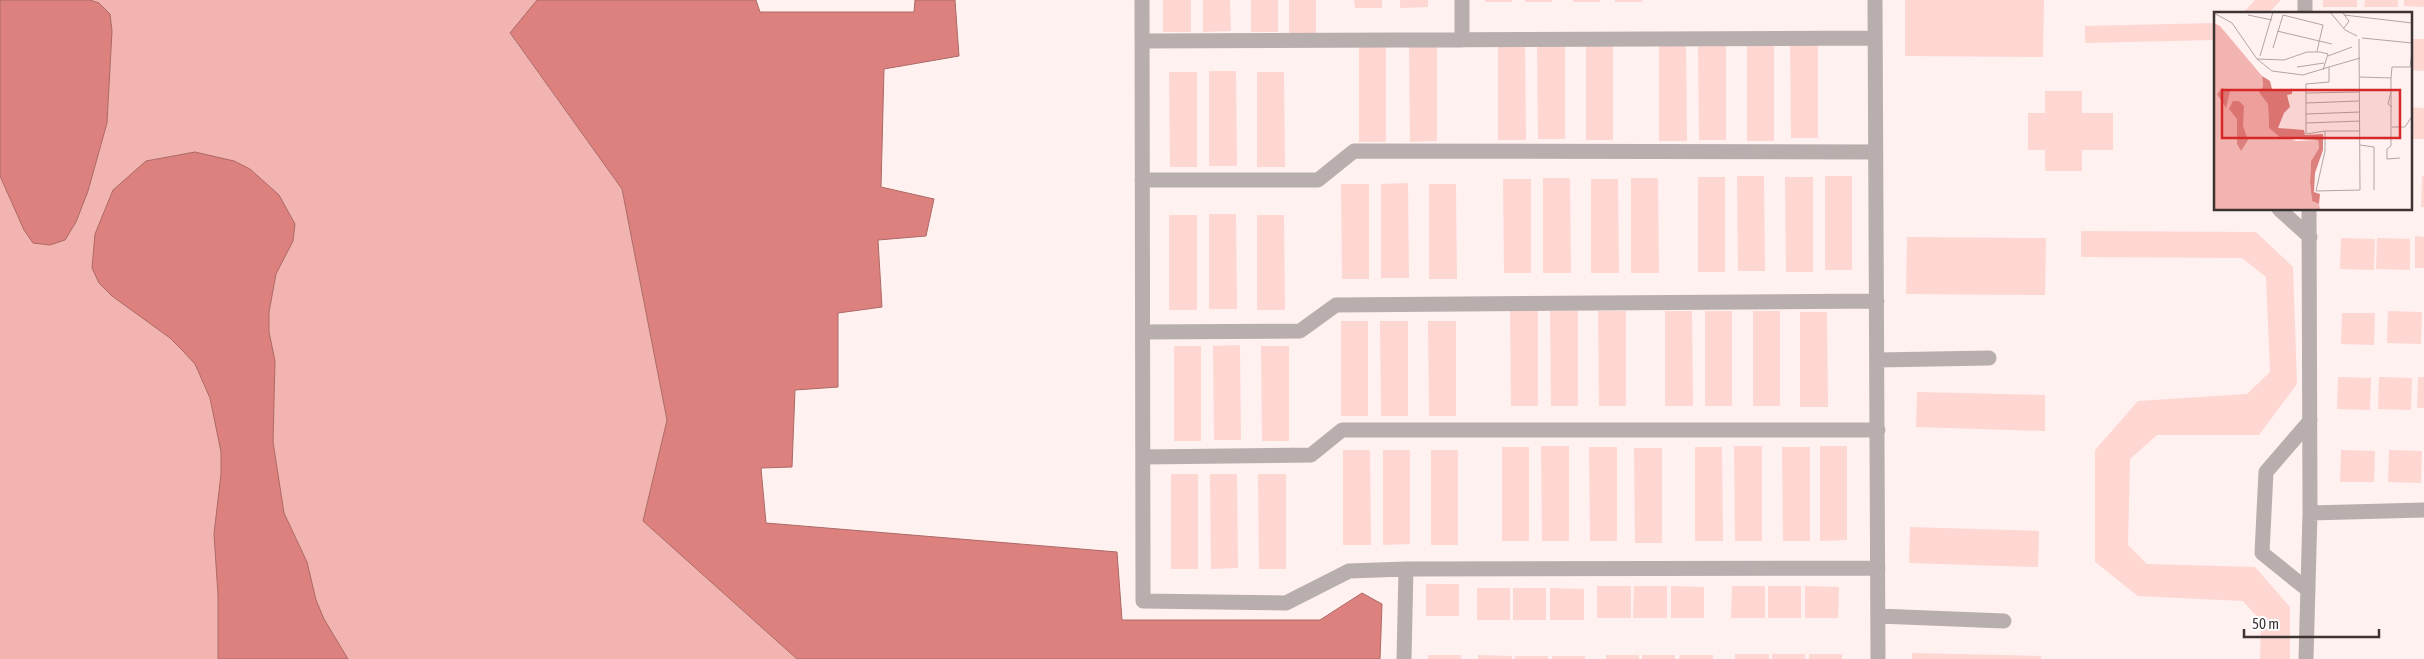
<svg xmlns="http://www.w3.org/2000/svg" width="2424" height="659" font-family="'Asap Condensed',sans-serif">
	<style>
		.green { fill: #f2b4b0 }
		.water { fill: #dc817d; stroke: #ac6a66 }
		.building { fill: #fed6d2 }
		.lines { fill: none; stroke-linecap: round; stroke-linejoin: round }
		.street { stroke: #b8aead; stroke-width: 15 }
		.inset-road { fill: none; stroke: #b1a5a4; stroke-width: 1 }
		.view { fill: #d62828; fill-opacity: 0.15; stroke: #d62828; stroke-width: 2.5 }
		.inset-edge { fill: none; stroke: #3c3332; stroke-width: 2.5 }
	</style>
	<rect width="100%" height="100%" fill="#fff1f0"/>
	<path class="green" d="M0 0H537L510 34 622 189 667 420 643 521 797 659H0Z"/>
	<path class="water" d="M0 0H90L99 3 110 14 112 31 107 123 88 191 76 222 65 240 50 245 33 243 24 230 0 176Z
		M537 0H756L760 12H914L915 0H955L959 56 884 69 881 187 934 199 926 236 878 240 882 307 838 313V387L795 390 792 467 761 468 766 523 1117 552 1122 620H1320L1362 593 1382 604 1380 659H797L643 521 667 420 622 189 510 33Z
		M195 152 234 161 250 169 279 195 295 224 293 241 276 274 269 312V332L275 361 273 442 284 513 307 562 316 600 324 619 348 659H218V595L214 534 221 474V452L210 398 195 364 182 350 170 338 112 296 99 283 92 268 95 234 113 190 146 161Z"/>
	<path class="building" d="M1163 0H1191V32H1163Z
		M1203 0H1230L1231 31 1203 32Z
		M1251 0H1278V32H1251Z
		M1289 0H1316V33H1289Z
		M1354 0H1382V8H1355Z
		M1400 0H1428V7L1400 8Z
		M1485 0H1512V2H1485Z
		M1525 0H1552V2H1525Z
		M1573 0H1600V2H1573Z
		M1615 0H1642V2H1615Z
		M1905 0H2044L2043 57 1905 56Z
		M2255 0H2281L2268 14H2242Z
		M2323 0H2357V7H2323Z
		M2365 0H2398V7H2364Z
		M2404 0H2424V7L2404 6Z
		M2215 23V40L2085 43V26Z
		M2410 39H2424V71L2410 70Z
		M1790 43H1818V138H1791Z
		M1537 44H1565V139H1538Z
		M1498 45H1525L1526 140H1498Z
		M1586 45H1613V140H1586Z
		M1659 46H1686L1687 141H1659Z
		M1698 46H1726V140H1699Z
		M1747 46H1774V141H1747Z
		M1359 47H1386V142H1359Z
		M1409 47H1437V141L1410 142Z
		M1209 71H1236L1237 166H1209Z
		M1169 72H1197V167H1170Z
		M1257 72H1284L1285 167H1257Z
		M2045 91H2082V113H2113V150H2082V171H2045V150H2028V113H2045Z
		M2410 107 2424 108V139H2410Z
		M1737 176H1764L1765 271H1738Z
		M1825 176H1852V270H1825Z
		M2422 176H2424V207H2421Z
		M1698 177H1725V272H1698Z
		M1785 177H1813V272H1786Z
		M1543 178H1570L1571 273H1543Z
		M1631 178H1658L1659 273H1631Z
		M2410 178H2413L2412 209H2410Z
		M1503 179H1531V273H1504Z
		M1591 179H1618L1619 273H1591Z
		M1408 183 1409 278H1381V184Z
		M1341 184H1369V279H1342Z
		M1429 184H1456L1457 279H1429Z
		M1209 214H1236L1237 309H1209Z
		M1169 215H1197V310H1169Z
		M1257 215H1284L1285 310H1257Z
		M2081 231 2256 232 2293 267 2297 384 2259 435H2157L2130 459 2128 545 2147 564 2255 567 2290 607V659H2260L2261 621 2243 601 2138 596 2095 562V450L2138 401 2247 394 2270 372 2266 277 2242 258 2081 257Z
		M2415 236 2424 237V268H2415Z
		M1907 237 2046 238 2045 295 1906 294Z
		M2341 238 2375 239 2374 270 2340 269Z
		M2377 238 2410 239V270L2376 269Z
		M1510 311H1538V406H1511Z
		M1550 311H1578V406H1551Z
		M1598 311H1626V406H1599Z
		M1665 311H1692L1693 406H1665Z
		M1705 311H1732V406H1705Z
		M1753 311H1780V406H1753Z
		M2388 311 2422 312 2421 344 2387 343Z
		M1800 312H1827L1828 407H1800Z
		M2342 313H2375L2374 345 2341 344Z
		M1341 321H1368V416H1341Z
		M1380 321H1408V416H1381Z
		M1428 321H1456V416H1429Z
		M1240 345 1241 440H1214L1213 346Z
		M1174 346H1201V441H1174Z
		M1261 346H1289V441H1262Z
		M2338 377 2371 378 2370 410 2337 409Z
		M2379 377 2412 378 2411 410 2378 409Z
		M2418 377H2424V408H2417Z
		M1917 392 2045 395V431L1916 427Z
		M1541 446H1569V541H1542Z
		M1734 446H1762V541H1735Z
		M1820 446H1847V540L1820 541Z
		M1502 447H1529V541H1502Z
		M1589 447H1617V541H1590Z
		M1695 447H1722L1723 541H1695Z
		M1782 447H1810V541H1783Z
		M1634 448H1662V543H1635Z
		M1343 450H1370L1371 545H1343Z
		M1383 450H1410V544L1383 545Z
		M1431 450H1458V545H1431Z
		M2341 450 2375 451 2374 482H2340Z
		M2389 450 2422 451 2421 483 2388 482Z
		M1171 474H1198V569H1171Z
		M1210 474H1237L1238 568 1211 569Z
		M1258 474H1286V569H1259Z
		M1910 527 2039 531 2038 567 1909 563Z
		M1426 584H1459V616H1426Z
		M1597 586H1631V618H1597Z
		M1634 586H1667V618H1633Z
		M1671 586 1704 587V618H1671Z
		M1732 586H1765V618H1731Z
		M1768 586H1801V618H1768Z
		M1805 586 1839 587 1838 618H1805Z
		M1477 588H1510V620H1477Z
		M1513 588H1546V620H1513Z
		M1550 588 1584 589V620H1550Z
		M1912 653 2041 656V659H1912Z
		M1735 654H1769V659H1735Z
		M1772 654H1805V659H1772Z
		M1809 654H1842V659H1809Z
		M1428 655H1461V659H1428Z
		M1478 655 1512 656V659H1478Z
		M1606 655H1639V659H1606Z
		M1642 655H1675V659H1642Z
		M1680 655H1713V659H1679Z
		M1515 656H1548V659H1515Z
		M1552 656H1585V659H1552Z"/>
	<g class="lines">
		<path class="street" d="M1142 0 1143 601 1286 603 1349 571 1406 569 1404 659
			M1875 0 1878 659
			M2305 0V14
			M1462 40V0
			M1142 41 1875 38
			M1142 180H1318L1354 151 1876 152
			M2279 209 2310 237
			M1143 332 1300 331 1336 305 1877 301
			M1877 360 1989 358
			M1143 457 1311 455 1342 430H1878
			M2310 513 2424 510
			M1406 569 1878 568
			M2308 590 2262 553 2266 472 2310 421
			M1878 616 2004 621
			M2306 659 2310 513 2309 209"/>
	</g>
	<g transform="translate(2214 12)">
		<rect width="198" height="198" fill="#fff1f0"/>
		<path d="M0 11 6 14 48 64 49 76 46 80 54 92 55 116 82 129 104 128 105 136 97 149 96 171 98 189 105 192 106 197H0Z" fill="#f2b4b0"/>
		<path d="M48 64 56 69 58 77 75 79 78 76V82L73 83 76 95 70 101 64 116 90 118 91 123 109 122V138L101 161 100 180 106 182 105 192 98 189 96 171 97 149 105 136 104 128 67 126 55 116 54 92 45 80 49 75ZM8 76 16 79 12 96 3 82ZM19 89H25L30 94 29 114 34 128 27 139 23 132V107L15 97Z" fill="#dc817d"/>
		<path class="inset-road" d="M116 0 131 18 143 24M128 0 135 9 130 16M0 1 18 11 43 47 58 59 89 63 115 55M34 3 58 8M130 3 198 11M63 19 118 32M148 26 198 31M145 27 146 178 102 179 111 139V119L92 122V72L115 70V55L146 46M59 36 69 3 109 13 103 39M46 44 59 0M114 44 138 35M43 47 70 48 93 40H106L114 42 109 58M83 55 110 51M146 65 177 66V134L173 137V147L186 146M177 66 178 55H196L198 40M177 80 174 92 178 95M92 81 146 80M92 91 145 89M92 102 146 100M92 111 146 109M178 115H191L198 104M111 119H146M146 133 160 135V178"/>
		<path class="view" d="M8 78H186V126H8Z"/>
		<rect width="198" height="198" class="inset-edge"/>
	</g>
	<path d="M2244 629v8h135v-8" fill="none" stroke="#3c3332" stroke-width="2.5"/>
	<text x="2252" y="629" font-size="15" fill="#3c3332" stroke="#ffffff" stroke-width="4" paint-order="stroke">50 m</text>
</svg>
